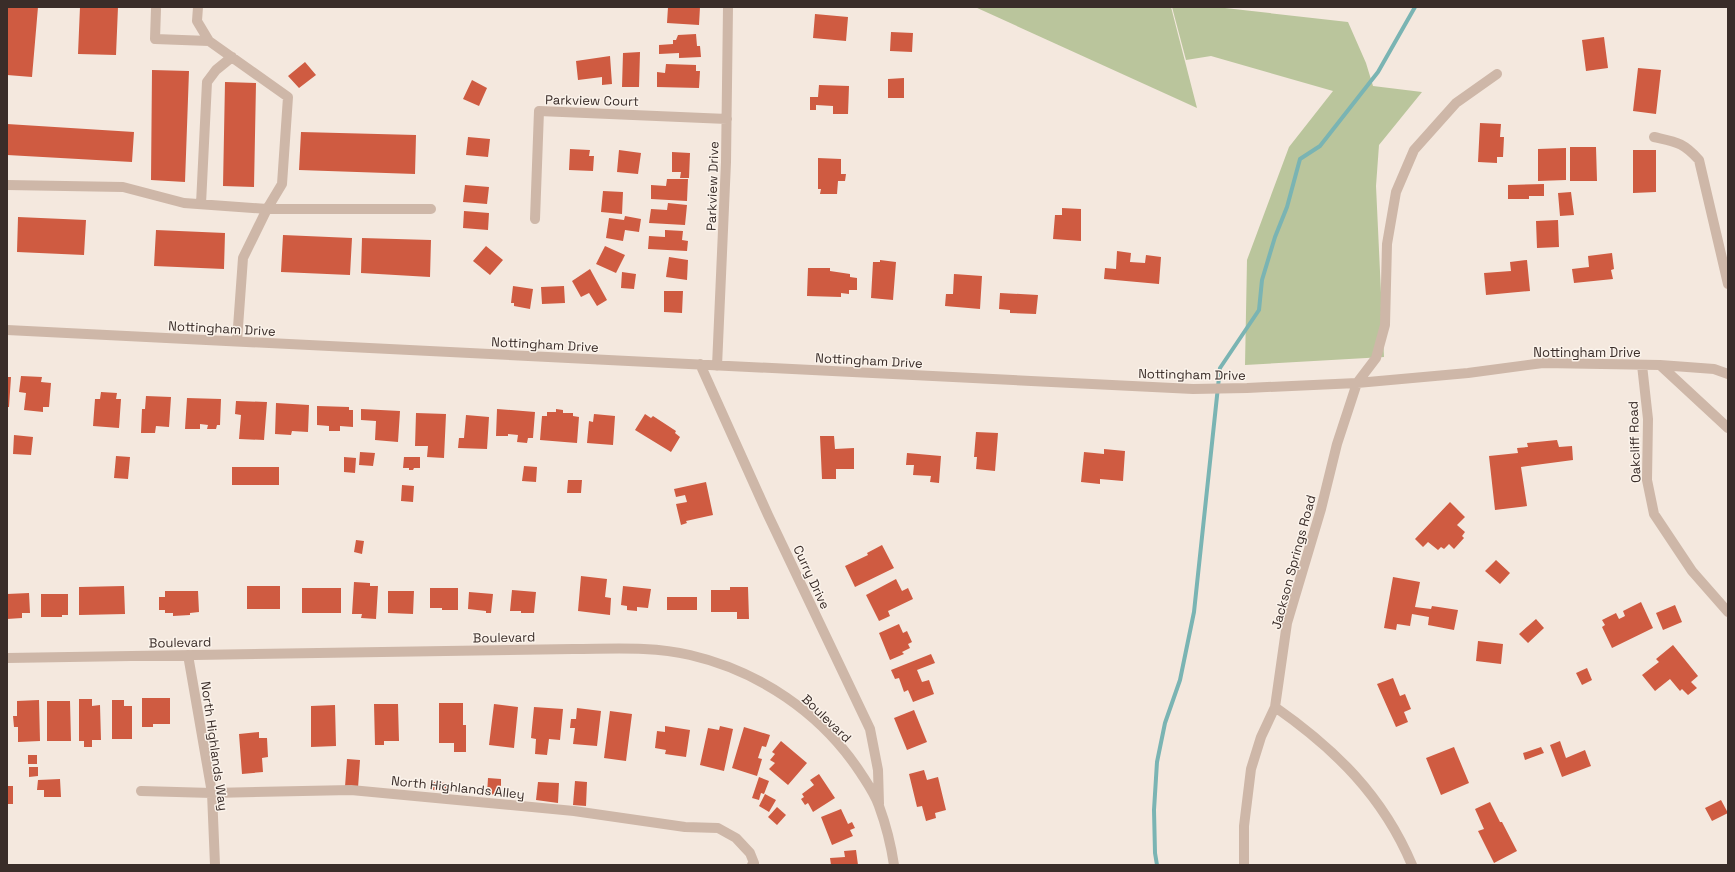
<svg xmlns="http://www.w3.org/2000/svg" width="1735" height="872" font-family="'Space Grotesk',sans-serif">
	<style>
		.green { fill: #bac59c }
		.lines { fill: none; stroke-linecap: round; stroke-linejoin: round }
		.stream { stroke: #7ab4b3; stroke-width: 4 }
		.building { fill: #cf5b41 }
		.minor { stroke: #ceb7a8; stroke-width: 10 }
		.labels { text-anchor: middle; stroke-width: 3; stroke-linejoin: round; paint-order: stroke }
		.street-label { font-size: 13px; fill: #3a2d29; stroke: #fbf3eb }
	</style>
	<rect width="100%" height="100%" fill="#f4e8de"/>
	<path class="green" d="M975 7H1171L1197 108Z
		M1172 7H1216L1348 22 1366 63 1373 86 1422 92 1379 145 1376 186 1384 357 1245 365 1247 260 1289 147 1333 91 1211 56 1186 60Z"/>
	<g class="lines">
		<path class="stream" d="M1157 865 1155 853 1154 810 1157 762 1165 723 1180 680 1194 612 1220 368 1259 310 1262 280 1275 237 1287 207 1300 159 1320 146 1378 72 1415 7"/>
	</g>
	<path class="building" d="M7 7H38L32 77 7 75Z
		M80 7H118L116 55 78 54Z
		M668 7H700L699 25 667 23Z
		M815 14 848 17 846 41 813 38Z
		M891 32 913 33 912 52 890 51Z
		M696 34 697 46H700L701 57 679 58V53L659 54V45L673 44V40H676L678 35Z
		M1604 37 1608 68 1586 71 1582 40Z
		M640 52 639 87H622L623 53Z
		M610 56 612 84 602 85V77L578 80 576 61Z
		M305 62 316 75 299 88 288 76Z
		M666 64 696 65V71H700L699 88 657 87V72L665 73Z
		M1638 68 1661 70 1656 114 1633 111Z
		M152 70 189 71 185 182 151 180Z
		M904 78V98H888V79Z
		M472 80 487 88 479 106 463 99Z
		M225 82 256 83 254 187 223 186Z
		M819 85 849 86 848 114H833V106L816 105V110H810V97H818Z
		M1480 123 1501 124 1500 137H1504L1503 157H1497V163L1478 162Z
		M7 124 134 132 132 162 7 155Z
		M301 132 416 135 415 174 299 170Z
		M468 137 490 139 488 157 466 155Z
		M1570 147H1596L1597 181H1570Z
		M1566 148V180L1538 181V149Z
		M570 149 590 150 589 156H594L593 171 569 170Z
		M619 150 641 153 638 174 617 172Z
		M1633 150H1656V192L1633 193Z
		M672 152 690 153 689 178H680L681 172H672Z
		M818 158 841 159V174H846L845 181H838L837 194H820L821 189H818Z
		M667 179H688L687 201 651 199V185L666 186Z
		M1544 184V196H1529V199H1508V185Z
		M465 185 489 187 487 204 463 202Z
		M603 191 623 192 622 214 601 212Z
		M1571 192 1574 215 1560 216 1558 193Z
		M668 203 687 205 685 225 649 223 651 209 667 210Z
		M1062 208 1081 209V241L1053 239 1055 215H1062Z
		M464 211 489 213 488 230 463 228Z
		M625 216 641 219 639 232 625 230 623 241 606 238 609 218 624 220Z
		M18 217 86 220 84 255 17 252Z
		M1558 220 1559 247 1537 248 1536 221Z
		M156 230 225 233 224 269 154 266Z
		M665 230 683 231 682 240 688 241 687 251 648 249 649 236 665 237Z
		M283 235 352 238 350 275 281 272Z
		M362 238 431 240 430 277 361 273Z
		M486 246 503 260 490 275 473 261Z
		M605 246 625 255 616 273 596 264Z
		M1117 251 1131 253 1130 262 1145 263 1146 255 1161 257 1159 284 1104 279 1105 268 1116 269Z
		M1612 253 1614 269 1611 270 1613 279 1574 283 1572 269 1589 267 1588 256Z
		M669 257 688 260 687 280 666 277Z
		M880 260 896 262 893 300 871 298 873 262H880Z
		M1527 260 1530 291 1486 295 1484 273 1511 271 1510 262Z
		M808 268H830V271L850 274V277L857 278V290H849V294L841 293V297L807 296Z
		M590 269 607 300 597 306 589 293 581 297 572 281Z
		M622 272 636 274 634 289 621 288Z
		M954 274 982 276 980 309 945 306 946 294H953Z
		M513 286 533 289 530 309 514 306V303H511Z
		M564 286 565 303 542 304 541 287Z
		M664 291H683L682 313 664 312Z
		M1000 293 1038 295 1036 314 1010 313V310L999 309Z
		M21 376 42 377 41 382 51 383 49 407H43V412L24 410 26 393 19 392Z
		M7 377H11L9 407H7Z
		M101 392 117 393 116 399H121L119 428 93 426 95 399H100Z
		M146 396 171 397 169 427 156 426 155 433H141L142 409H145Z
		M187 398 221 399 220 425H217L216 429H207L208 425 200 424V429H185Z
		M236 401 267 402 264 440 239 439 241 415 235 414Z
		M276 403 309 405 308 432 292 431 291 435 275 434Z
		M317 406 349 407V410H353V427L340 426V431H329V426L317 425Z
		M361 409 400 411 398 442 375 440 376 421 361 420Z
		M497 409 535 412 533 438H528L527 443 517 442 518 435 508 434V436H496Z
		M556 409 563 410V413H573V416L579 417 577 443 540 440 542 416H547V412H556Z
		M416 413 446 414 444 458 427 457 428 446H415Z
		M594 414 615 416 613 445 587 443 589 421 593 422Z
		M645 414 651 418 653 416 676 431 675 433 680 437 671 452 635 430Z
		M466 415 489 417 487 449 458 448 459 438H464Z
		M976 432 998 433 995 471 976 469 977 457H974Z
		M14 435 33 437 31 455 13 454Z
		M820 436H834L835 449 854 448V469H836V479H822Z
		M1557 440 1559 447 1572 446 1573 460 1521 467 1527 506 1495 510 1489 456 1518 453 1517 448 1528 447 1527 443Z
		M1104 449 1125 451 1123 481 1100 479V484L1081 482 1084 452 1104 454Z
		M360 452 375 453 373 466 359 465Z
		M907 453 941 456 939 483 930 482 931 476 913 475 914 465H906Z
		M116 456 130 457 128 479 114 478Z
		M344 457 356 458 355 473 344 472Z
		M404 457H420V468H414L413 470H409V468H403Z
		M524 466 537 467 536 482 522 481Z
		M232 467H279V485H232Z
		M568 480H582L581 493H567Z
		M706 482 713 515 686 521 687 523 681 525 676 504 687 502 685 495 676 497 674 489Z
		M402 485 414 486 413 502 401 501Z
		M1450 502 1465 517 1457 525 1465 532 1462 536 1464 538 1454 549 1449 544 1444 549 1441 547 1438 550 1428 542 1423 547 1415 539Z
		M356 540 364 541 362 554 354 552Z
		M882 545 894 568 855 587 845 566 868 555 867 553Z
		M1496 560 1510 573 1500 584 1485 571Z
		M581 576 607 579 605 597 611 598 610 615 578 611Z
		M1393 577 1420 582 1415 607 1431 609 1432 606 1458 610 1454 630 1428 625 1429 617 1412 614 1410 626 1397 624 1396 630 1384 628Z
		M896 579 902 591 908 588 913 599 888 611 890 616 879 621 866 595Z
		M354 582 370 583V586H378L376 619 361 618 362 614H352Z
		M124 586 125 614 79 615V587Z
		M247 586H280V609H247Z
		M623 586 651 589 648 608 637 607V611L627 610V606L621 605Z
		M730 587H748L749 619H737V612H711V590H730Z
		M302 588H341V613H302Z
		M430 588H458V610H442V608H430Z
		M512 590 536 592 534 613H521V611H510Z
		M165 591H198L199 612 190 613V615L173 616V613H165V610H159V597H165Z
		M388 591H414L413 614 388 613Z
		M469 592 493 594 491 613H486V611L468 609Z
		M29 593 30 613H22V618L7 619V594Z
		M41 594H68V615H62V617H41Z
		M667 597H697V610H667Z
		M1641 602 1653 628 1612 648 1602 627 1605 625 1602 620 1616 613 1619 619 1625 616 1623 611Z
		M1675 605 1682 622 1663 630 1656 613Z
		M1536 619 1544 628 1528 643 1519 634Z
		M899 624 903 633 907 631 912 642 908 644 910 648 902 652 904 654 890 660 879 633Z
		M1478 641 1503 644 1501 664 1476 661Z
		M1673 645 1698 676 1691 682 1697 688 1688 695 1682 689 1680 691 1670 679 1655 691 1642 675 1659 662 1656 659Z
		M931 654 935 663 917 670 922 682 929 680 934 694 913 702 908 690 904 692 899 678 895 679 891 670Z
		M1587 668 1592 680 1582 685 1576 673Z
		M1393 678 1400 696 1405 694 1411 709 1404 712 1408 722 1396 727 1377 684Z
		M142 698H170V724H153V727H142Z
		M79 699H92V706L100 705 101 740H92V747H84V741H79Z
		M39 700 40 741 18 742V727H14L13 716H17V701Z
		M112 700H124V706H132V739H112Z
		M47 701H70L71 741H47Z
		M439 703H463V725H466V752H454V743H439Z
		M374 704H398L399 741H384V745H375Z
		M494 704 518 707 514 748 489 745Z
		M335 705 336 746 311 747V706Z
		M534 707 563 709 560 740 549 739 547 755 535 754 536 739 531 738Z
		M577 708 601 711 597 746 573 744 575 728H570L571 719H576Z
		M914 710 927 742 907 750 894 718Z
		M610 711 632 714 626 761 604 758Z
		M665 726 690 730 686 757 665 754 666 750 655 748 657 731 665 732Z
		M720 726 733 729 724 771 700 765 708 728 719 730Z
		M744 727 770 735 766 747 762 746 758 758 762 759 757 776 732 768Z
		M259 732V738H267L268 757 262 758 263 772 242 774 239 734Z
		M781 741 807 763 788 785 769 769 775 763 770 760 775 754 772 752Z
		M1560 741 1566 758 1585 750 1591 766 1562 777 1550 745Z
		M1454 747 1469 783 1441 795 1426 758Z
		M1541 747 1544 753 1525 760 1523 753Z
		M28 755H37V764H28Z
		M347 759 360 760 358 788 345 787Z
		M29 767H38V776L29 777Z
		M924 770 927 780 938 777 946 810 935 813 936 818 926 821 922 806 917 807 909 774Z
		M819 774 835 798 813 812 808 803 805 805 801 799 804 797 802 794 814 785 810 780Z
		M759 777 769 781 764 794 761 793 759 800 752 798Z
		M488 778 501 779V795L487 794Z
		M60 779 61 797H44V790H37L38 780Z
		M575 781 587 782 586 806 573 805Z
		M433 782 446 783V791L433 790Z
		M538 782 559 783 558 803 536 800Z
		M7 786H13V804H7Z
		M765 794 776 800 769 812 759 806Z
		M1721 800 1728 813 1712 821 1705 808Z
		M1490 802 1500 822H1502L1517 851 1494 863 1478 831 1484 829 1475 809Z
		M777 807 786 815 777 825 768 817Z
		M841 809 848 824 852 822 855 828 850 830 853 836 832 845 821 817Z
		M856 850 858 865H831L830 858 845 857 844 851Z"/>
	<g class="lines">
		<path class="minor" d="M198 7 197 21 209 41 288 97 282 184 267 209 243 258 237 341
			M156 9 155 39 209 41
			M1654 137C1676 142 1683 142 1699 160L1728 284
			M7 185 123 187 184 203 267 209H431
			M201 204 207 82 216 70 232 57
			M535 219 539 111 727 119
			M7 330 1193 389 1247 388 1357 383 1468 373 1543 363 1660 365 1714 369 1728 374
			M700 364 768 515 870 729 878 770 879 804
			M1642 365 1648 419 1647 480 1654 514 1692 571 1728 612
			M1660 365 1728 428
			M717 366 726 162 728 7
			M188 655 212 793 215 865
			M7 658 573 649C612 649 652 646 690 655 759 671 821 713 860 772 867 783 875 794 879 806 886 825 891 845 894 865
			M1275 707C1335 749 1383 796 1412 865
			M141 791 212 793 351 790 574 811 685 827 718 828 736 838 750 853 754 863 752 865
			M1244 865V826L1251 769 1261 737 1275 707 1287 623 1321 509 1337 444 1357 383 1376 358 1385 325 1387 244 1396 192 1414 150 1456 103 1497 74"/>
	</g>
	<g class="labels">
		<g class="street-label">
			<text transform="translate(592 100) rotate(1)" y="5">Parkview Court</text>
			<text transform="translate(712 186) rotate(-88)" y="5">Parkview Drive</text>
			<text transform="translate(222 328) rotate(3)" y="5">Nottingham Drive</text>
			<text transform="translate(545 344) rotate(3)" y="5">Nottingham Drive</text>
			<text x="1587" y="357">Nottingham Drive</text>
			<text transform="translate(869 360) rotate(3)" y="5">Nottingham Drive</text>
			<text transform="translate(1192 374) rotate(1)" y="5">Nottingham Drive</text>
			<text transform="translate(1634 442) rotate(-92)" y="5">Oakcliff Road</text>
			<text transform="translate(1293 562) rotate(-75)" y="5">Jackson Springs Road</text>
			<text transform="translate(812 577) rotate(65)" y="5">Curry Drive</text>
			<text transform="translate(504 637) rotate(-1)" y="5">Boulevard</text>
			<text transform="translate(180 642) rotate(-1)" y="5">Boulevard</text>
			<text transform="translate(827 718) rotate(44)" y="5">Boulevard</text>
			<text transform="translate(215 746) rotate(82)" y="5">North Highlands Way</text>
			<text transform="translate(458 787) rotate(6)" y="5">North Highlands Alley</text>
		</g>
	</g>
	<rect width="1735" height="872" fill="none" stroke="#3a2d29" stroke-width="16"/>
</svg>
